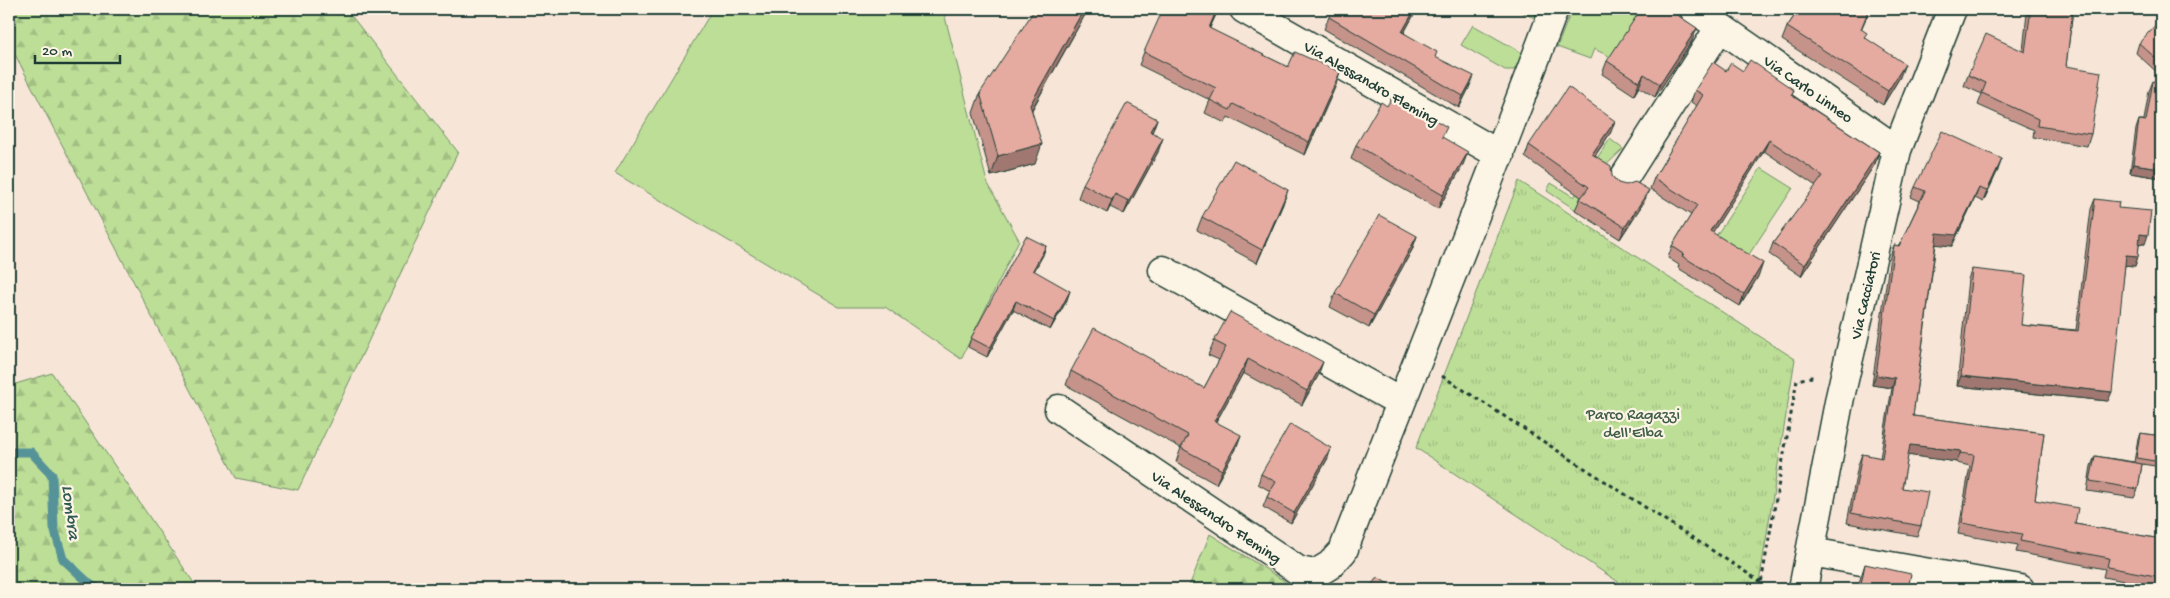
<svg xmlns="http://www.w3.org/2000/svg" width="2170" height="598" font-family="'Gochi Hand',sans-serif">
	<style>
		.green { fill: #bdde97; stroke: #6e8e66 }
		.forest { fill: url(#forest-firs); stroke: #6e8e66 }
		.park { fill: url(#park-tufts); stroke: #6e8e66 }
		.lines { fill: none; stroke-linecap: round; stroke-linejoin: round }
		.stream { stroke: #579398; stroke-width: 9 }
		.minor-casing { stroke: #1f3d34; stroke-width: 31 }
		.path { stroke: #1f3d34; stroke-width: 3; stroke-dasharray: 4 4; stroke-linecap: butt }
		.minor { stroke: #fcf5e5; stroke-width: 28 }
		.wall { fill: #c5938a; stroke: #1f3d34 }
		.shaded-wall { fill: #a07871; stroke: #1f3d34 }
		.building { fill: #e5aba1; stroke: #1f3d34 }
		.labels { text-anchor: middle; stroke-width: 4.5; stroke-linejoin: round; paint-order: stroke }
		.street-label { font-size: 16px; fill: #1f3d34; stroke: #fcf5e5 }
		.park-label { font-size: 16px; fill: #3f5d48; stroke: #fcf5e5 }
		.water-label { font-size: 18px; font-style: italic; fill: #325a55; stroke: #fcf5e5 }
	</style>
	<defs>
		<pattern id="forest-firs" width="22" height="20" patternUnits="userSpaceOnUse" patternTransform="scale(1.25)"><rect width="22" height="20" fill="#bdde97"/><path d="M5 1l3.5 6h-7zM16 11l3.5 6h-7z" fill="#a2bf83"/></pattern>
		<pattern id="park-tufts" width="24" height="20" patternUnits="userSpaceOnUse" patternTransform="scale(1.25)"><rect width="24" height="20" fill="#bdde97"/><path d="M3 7l-1-3M5 7V3M7 7l1-3M15 17l-1-3M17 17v-4M19 17l1-3" fill="none" stroke="#a2bf83"/></pattern>
	</defs>
	<rect width="100%" height="100%" fill="#f7e6d7"/>
	<filter id="ink" filterUnits="userSpaceOnUse"><feTurbulence type="fractalNoise" baseFrequency=".02" numOctaves="2"/><feDisplacementMap in="SourceGraphic" scale="10" xChannelSelector="R" yChannelSelector="G"/><feConvolveMatrix kernelMatrix="1 2 1 2 8 2 1 2 1" color-interpolation-filters="sRGB"/></filter>
	<g filter="url(#ink)">
		<path class="green" d="M713 9H943L987 182 1019 240 961 359 885 307H839L615 173Z
			M1516 9H1543L1538 20Z
			M1572 9H1656L1613 58 1594 49 1590 59 1557 47Z
			M1473 25 1524 54 1514 70H1505L1461 45Z
			M1610 139 1623 149 1600 171 1576 210 1547 191 1551 183 1574 197 1586 179 1584 177Z
			M1761 168 1793 188 1742 265 1710 245Z"/>
		<path class="forest" d="M9 9H346L458 152 298 490 236 478 9 43Z
			M52 373 198 589H9V386Z
			M1210 534 1297 589H1188Z"/>
		<path class="park" d="M1519 181 1795 359 1758 589H1629L1416 448Z"/>
		<g class="lines">
			<path class="stream" d="M9 452H31L52 475 54 528 63 559 91 585 100 589"/>
			<defs>
				<path id="minor" d="M1244 9 1500 155
					M1694 9 1897 150
					M1622 181 1720 27
					M1163 270 1400 402
					M1059 409 1299 571 1315 574 1330 565 1343 551C1413 370 1487 191 1554 9
					M1811 552 2020 589
					M1803 589 1840 397 1897 150 1952 9"/>
			</defs>
			<use href="#minor" class="minor-casing"/>
			<path class="path" d="M1442 376 1761 582
				M1760 589 1797 380 1811 377 1816 378"/>
			<use href="#minor" class="minor"/>
		</g>
		<path class="wall" d="M1218 9 1209 29 1288 67 1336 85 1305 155 1228 117 1225 123 1205 113 1210 100 1139 65 1144 52Z
			M1333 9H1417L1404 33 1435 57 1469 88 1459 108 1324 29 1329 17Z
			M1799 9H1870L1861 30 1865 38 1900 77 1883 105 1782 40 1787 27Z
			M2016 9H2073L2066 66 2091 134 2087 146 2033 137 2034 130 1978 105 1982 94 1964 86 1968 75 2023 51 2027 13 2016 11Z
			M1086 13 1032 110 1035 164 991 176 973 113 980 93Z
			M2161 22V76L2136 53 2139 43Z
			M1692 41 1655 97 1639 87 1634 95 1602 74 1607 61Z
			M1726 71H1743L1794 90 1792 95 1879 152 1875 164 1801 276 1769 254 1773 243 1816 186 1764 151 1712 233 1759 275 1740 306 1678 268 1679 265 1668 258 1672 246 1691 215 1650 189 1654 178 1697 106 1691 102 1695 90Z
			M2153 81 2161 178 2130 173 2136 129 2139 120H2144L2149 91Z
			M1157 119 1152 132 1158 152 1124 214 1110 207 1107 213 1078 198 1083 184Z
			M1611 132 1595 156 1618 183 1644 202 1620 239 1575 210 1580 199 1581 197 1525 157 1529 145Z
			M1443 138 1463 165 1438 209 1351 159 1356 145Z
			M1998 170 1983 202 1975 198 1952 246 1936 244 1913 416 2044 433 2035 500 2075 524 2161 539V588L2103 577 2105 569 2016 552 2018 545 1958 534 1970 466 1957 463V462L1908 455 1902 488 1921 526 1917 536 1847 523 1858 465 1862 454 1880 458 1892 388 1872 385 1890 256 1894 245 1899 246 1920 201 1911 197 1915 187Z
			M2095 199 2118 208 2145 244H2139L2138 256 2135 266 2125 265 2108 401 1957 386 1968 279 1972 269 2021 325 2076 330 2091 209Z
			M1283 204 1257 263 1197 230 1202 217Z
			M1417 236 1412 250 1369 328 1330 307 1335 293Z
			M1046 246 1043 255 1034 271 1067 300 1050 330 1013 310 987 357 968 347 971 338Z
			M1214 341 1318 376 1302 405 1243 373 1216 422 1236 449 1216 484 1176 462 1181 448 1066 385 1071 371 1204 388 1219 360 1208 355Z
			M2161 375V413H2157Z
			M2140 433 2161 436V467L2142 464 2138 489 2134 498 2087 491 2091 466 2095 456 2134 462 2138 438Z
			M1328 458 1291 523 1263 507 1267 497 1270 491 1258 484 1261 474Z
			M1865 564 1908 589H1857Z"/>
		<path class="shaded-wall" d="M1084 9H1087L1086 13 1023 125 1030 105Z
			M1218 9 1215 17 1204 41 1209 28Z
			M1415 9H1417L1397 45 1402 32Z
			M2017 9H2029L2027 13 2016 11Z
			M1697 28 1692 41 1655 97 1660 84Z
			M1905 64 1900 77 1883 105 1888 91Z
			M1340 72 1336 85 1305 155 1309 142Z
			M1644 74 1639 87 1634 95 1639 82Z
			M1474 76 1469 88 1459 108 1463 96Z
			M1157 119 1152 133 1150 131Z
			M1615 121 1611 132 1588 166 1592 154Z
			M1163 138 1158 152 1124 214 1129 201Z
			M1769 140 1764 151 1706 243 1710 231Z
			M1042 144 1035 164 991 176 998 156Z
			M1468 152 1463 165 1438 209 1443 195Z
			M1879 152 1875 164 1801 276 1805 265Z
			M2002 159 1998 170 1983 202 1987 191Z
			M2133 164 2161 168V178L2130 173Z
			M1979 188 1975 198 1952 246 1933 244 1937 233Z
			M1288 190 1283 204 1257 263 1262 250Z
			M1649 190 1644 202 1620 239 1625 227Z
			M1115 194 1110 207 1107 213 1112 200Z
			M2140 234 2148 235 2145 244 2136 243Z
			M1417 236 1412 250 1369 328 1374 315Z
			M1046 246 1043 255 1030 279 1033 270Z
			M2126 255 2138 256 2135 266 2122 265Z
			M1763 263 1759 275 1740 306 1744 294Z
			M1070 291 1067 300 1050 330 1054 321Z
			M1016 301 1013 310 987 357 990 348Z
			M1248 359 1243 373 1209 435 1214 421Z
			M1323 362 1318 376 1302 405 1307 391Z
			M1876 375 1895 378 1892 388 1872 385Z
			M1961 376 2112 392 2108 401 1957 386Z
			M2161 400V413H2157Z
			M1241 435 1236 449 1216 484 1222 470Z
			M1910 445 1961 451 1957 462 1906 455Z
			M1331 448 1328 458 1291 523 1294 513Z"/>
		<path class="building" d="M1035 9H1084L1030 105 1042 144 998 156 980 93Z
			M1163 9H1217L1209 28 1288 67 1295 52 1340 72 1309 142 1233 104 1230 110 1210 100 1216 88 1144 52Z
			M1333 9H1415L1402 32 1437 52 1435 57 1474 76 1463 96 1329 17Z
			M1641 9H1668L1697 28 1660 84 1644 74 1639 82 1607 61Z
			M1799 9H1869L1861 29 1867 33 1864 37 1905 64 1888 91 1787 27Z
			M2031 9H2073L2066 66 2101 72 2091 134 2037 126 2038 119 1982 93 1986 83 1968 75 1986 34 2025 52Z
			M2159 21 2161 22V63L2139 43Z
			M1750 60 1794 90 1791 95 1879 152 1805 265 1773 243 1823 176 1769 140 1710 231 1763 263 1744 294 1682 256 1684 254 1672 246 1697 205 1654 178 1703 95 1695 90 1713 62 1726 71 1731 63 1743 71Z
			M2153 81 2161 83V168L2133 164 2139 120 2146 121Z
			M1568 87 1615 121 1592 154 1611 166 1612 176 1618 183 1626 185 1635 182 1649 190 1625 227 1580 199 1589 187 1529 145Z
			M1393 95 1447 127 1442 137 1468 152 1443 195 1356 145 1381 102 1387 106Z
			M1127 103 1157 119 1150 131 1163 138 1129 201 1115 194 1112 200 1083 184Z
			M1942 131 2002 159 1987 191 1979 188 1956 235 1937 233 1913 416 2044 433 2035 500 2078 508 2075 524 2161 539V577L2107 567 2109 558 2020 541 2022 534 1962 523 1974 455 1960 453 1961 451 1910 445 1902 488 1928 492 1921 526 1851 513 1862 454 1882 458 1895 378 1876 375 1894 245 1899 246 1925 191 1915 187Z
			M1234 160 1288 190 1262 250 1202 217Z
			M2095 199 2119 202 2118 208 2151 211 2148 235 2140 234 2138 256 2126 255 2112 392 1961 376 1972 269 2026 275 2021 325 2078 331Z
			M1379 215 1417 236 1374 315 1335 293Z
			M1026 236 1046 246 1033 270 1070 291 1054 321 1016 301 990 348 971 338Z
			M1230 312 1323 362 1307 391 1248 359 1214 421 1241 435 1222 470 1181 448 1188 435 1071 371 1094 328 1204 388 1226 347 1214 341Z
			M1290 424 1331 448 1294 513 1267 497 1276 482 1261 474Z
			M2140 433 2161 436V462L2136 458Z
			M2095 456 2142 464 2138 489 2090 481Z
			M1865 564 1911 574 1908 589H1860Z
			M1377 577 1396 589H1369Z
			M1953 585 1978 589H1952Z"/>
	</g>
	<g class="labels">
		<g class="street-label">
			<text transform="translate(1372 82) rotate(30)" y="6">Via Alessandro Fleming</text>
			<text transform="translate(1809 88) rotate(35)" y="6">Via Carlo Linneo</text>
			<text transform="translate(1864 295) rotate(-77)" y="6">Via Cacciatori</text>
			<text transform="translate(1217 516) rotate(34)" y="6">Via Alessandro Fleming</text>
		</g>
		<g class="park-label">
			<text x="1633" y="419">Parco Ragazzi<tspan x="1633" dy="18">dell'Elba</tspan></text>
		</g>
		<g class="water-label">
			<text transform="translate(72 512) rotate(83)" y="6">Lombra</text>
		</g>
	</g>
	<rect width="2170" height="598" fill="none" stroke="#fcf5e5" stroke-width="30"/>
	<rect x="15" y="15" width="2140" height="568" fill="none" stroke="#1f3d34" stroke-width="2" filter="url(#ink)"/>
	<path d="M35 55v8h85v-8" fill="none" stroke="#1f3d34" stroke-width="2.5"/>
	<text x="42" y="55" font-size="15" fill="#1f3d34" stroke="#fcf5e5" stroke-width="4" paint-order="stroke">20 m</text>
</svg>
